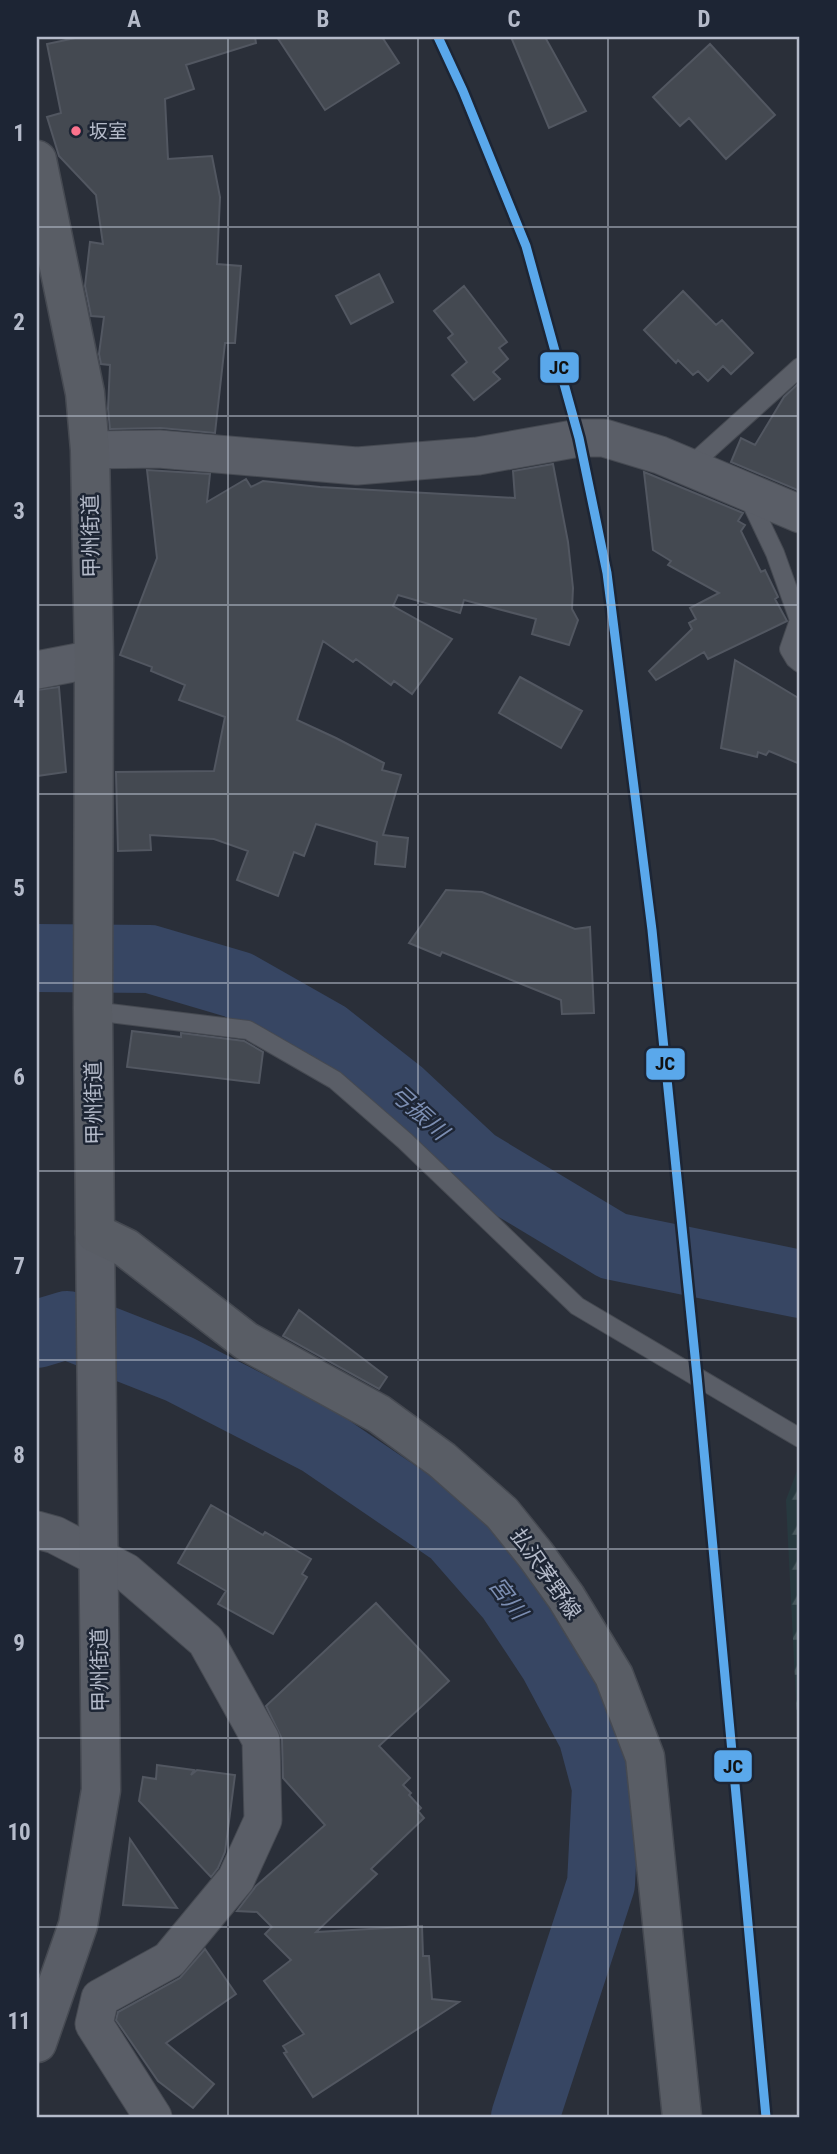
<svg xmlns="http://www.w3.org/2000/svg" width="837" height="2154" font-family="'Roboto Condensed','Noto Sans JP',sans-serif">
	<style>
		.forest { fill: url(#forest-firs) }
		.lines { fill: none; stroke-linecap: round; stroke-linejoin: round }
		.river { stroke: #374663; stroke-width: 68 }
		.building { fill: #444951; stroke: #525761; stroke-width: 2 }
		.service-casing { stroke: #464a52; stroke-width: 20 }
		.minor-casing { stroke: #464a52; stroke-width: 39 }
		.tertiary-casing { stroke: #464a52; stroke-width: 41 }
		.secondary-casing { stroke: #464a52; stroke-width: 41 }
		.service { stroke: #5a5e67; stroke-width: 18 }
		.minor { stroke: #5a5e67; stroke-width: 37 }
		.tertiary { stroke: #5a5e67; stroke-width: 38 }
		.secondary { stroke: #595d65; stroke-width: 38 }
		.rail-1-casing { stroke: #1d2534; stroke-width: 14 }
		.rail-1 { stroke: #5aa8eb; stroke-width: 9 }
		.grid { fill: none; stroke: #b5bbca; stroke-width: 2; stroke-opacity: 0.55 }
		.bus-dot { fill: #fc738d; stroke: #1d2534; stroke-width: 2.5 }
		.labels { text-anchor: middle; stroke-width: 5; stroke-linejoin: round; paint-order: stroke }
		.bus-label { font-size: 19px; fill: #b5bbca; stroke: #1d2534; text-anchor: start }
		.street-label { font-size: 21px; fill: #b5bbca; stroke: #1d2534 }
		.water-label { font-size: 23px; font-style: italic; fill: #7c8eb2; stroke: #1d2534 }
		.line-badge { stroke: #1d2534; stroke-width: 2.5 }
		.pale-badge-label { font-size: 19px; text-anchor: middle; font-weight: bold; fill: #111 }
		.neatline { fill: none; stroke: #b5bbca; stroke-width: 2.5 }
		.grid-label { font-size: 23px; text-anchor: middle; font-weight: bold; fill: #b5bbca }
	</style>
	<defs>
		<pattern id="forest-firs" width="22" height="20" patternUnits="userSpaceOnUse" patternTransform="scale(1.75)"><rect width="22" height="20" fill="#27393f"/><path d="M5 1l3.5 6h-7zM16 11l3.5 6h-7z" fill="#445459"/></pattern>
	</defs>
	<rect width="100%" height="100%" fill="#2a2f39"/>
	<path class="forest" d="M800 1463V1779L786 1500Z"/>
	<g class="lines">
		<path class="river" d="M37 958 150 959 238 985 326 1035 401 1094 475 1163 613 1246 800 1284
			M37 1334 67 1325 179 1369 319 1441 454 1533 510 1597 553 1662 592 1735 606 1787 601 1884 525 2117"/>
	</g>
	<path class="building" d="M80 37H255L256 43 186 65 194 89 165 99 168 159 212 156 220 197 217 264 241 266 235 343H225L215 433 161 428 110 429 108 409 110 365 101 364 99 354 104 317 91 316 85 286 90 242 103 244 96 195 59 156 47 117 61 113 47 44Z
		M277 37H382L399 63 325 110Z
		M511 37H545L586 111 549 128Z
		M710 44 775 115 726 159 689 118 680 126 653 97Z
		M379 274 393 302 351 324 336 296Z
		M464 286 507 342 499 348 508 359 493 372 500 379 474 400 452 375 467 362 448 338 453 334 434 311Z
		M683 291 716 325 722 320 753 353 731 374 723 366 708 381 698 371 693 375 678 360 676 363 644 330Z
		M800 382V491L731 462 741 438 755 445 784 397Z
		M553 464 568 542 573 588 572 609 578 620 569 645 532 634 536 619 464 600 460 613 398 595 393 606 452 639 412 694 394 681 391 685 356 659 353 662 323 641 297 720 336 738 384 763 382 770 401 775 383 835 408 838 405 867 375 864 377 842 316 824 304 856 294 852 278 896 237 880 248 851 214 839 150 835 151 850 118 851 116 772 214 771 225 717 179 700 185 685 151 671 152 667 120 655 157 558 147 470 210 474 207 502 246 479 251 487 263 481 320 487 515 498 513 471Z
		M644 472 743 513 738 521 745 525 741 531 761 572 765 570 778 597 775 599 787 621 708 659 704 652 656 680 649 671 692 629 689 623 696 619 690 608 719 593 668 565 671 561 653 550Z
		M735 660 800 699V764L769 751 766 755 758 752 757 757 721 748Z
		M520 677 582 711 561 748 499 713Z
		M59 687 66 772 37 776V690Z
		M446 890 482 892 575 929 590 927 594 1013 562 1014 561 1000 442 952 440 956 409 943Z
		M132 1031 181 1037V1033L244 1041 263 1052 259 1083 127 1067Z
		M299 1310 387 1377 379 1389 283 1336Z
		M211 1505 263 1535 265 1532 311 1559 302 1574 307 1577 273 1634 218 1604 226 1591 178 1563Z
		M376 1603 449 1681 379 1746 410 1778 403 1785 411 1793 409 1795 421 1808 418 1811 424 1818 371 1869 377 1874 316 1932 422 1926 423 1956H429L432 1999 459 2002 313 2097 284 2053 287 2052 283 2046 304 2034 264 1981 291 1960 265 1934 272 1927 257 1912 237 1911 256 1886 325 1825 283 1778 282 1739 266 1706Z
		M157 1765 194 1770 191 1775 197 1770 235 1775 225 1852 218 1868 211 1877 139 1801 143 1777 156 1779Z
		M130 1839 177 1908 123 1905Z
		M205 1949 236 1994 166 2043 214 2084 193 2108 158 2081 116 2020 118 2012 180 1978Z"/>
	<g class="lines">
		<defs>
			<path id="service" d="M689 467 800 367
				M747 494 775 553 799 620 789 649 795 659 800 663
				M93 1011 248 1030 335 1080 405 1141 577 1306 800 1438"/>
			<path id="minor" d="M90 450 159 449 357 466 478 456 579 438H604L660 455 800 514
				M37 670 94 659
				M37 1530 55 1535 126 1572 206 1641 261 1740 263 1820 236 1879 169 1960 100 1998 94 2024 153 2117"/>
			<path id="tertiary" d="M37 2043 78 1925 101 1790 95 1233"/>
			<path id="secondary" d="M37 160 85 393 90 450 94 659 93 1011 95 1233 126 1248 246 1341 379 1414 442 1460 502 1513 535 1554 566 1597 614 1676 645 1757 682 2117"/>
		</defs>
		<use href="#service" class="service-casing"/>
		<use href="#minor" class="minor-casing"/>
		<use href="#tertiary" class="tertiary-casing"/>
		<use href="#secondary" class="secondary-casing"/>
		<use href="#service" class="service"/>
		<use href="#minor" class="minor"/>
		<use href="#tertiary" class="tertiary"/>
		<use href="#secondary" class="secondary"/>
		<defs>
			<path id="rail-1" d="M438 37 463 91 526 246 579 438 607 573 652 930 697 1376 766 2117"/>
		</defs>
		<use href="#rail-1" class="rail-1-casing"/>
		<use href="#rail-1" class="rail-1"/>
	</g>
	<path class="grid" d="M228 37V2117M418 37V2117M608 37V2117M37 227H800M37 416H800M37 605H800M37 794H800M37 983H800M37 1171H800M37 1360H800M37 1549H800M37 1738H800M37 1927H800"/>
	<circle class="bus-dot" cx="76" cy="131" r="6"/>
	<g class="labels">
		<g class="bus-label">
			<text x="89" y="138">坂室</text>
		</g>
		<g class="street-label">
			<text transform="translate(91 536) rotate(-91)" y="7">甲州街道</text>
			<text transform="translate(94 1103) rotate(-91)" y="7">甲州街道</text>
			<text transform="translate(546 1574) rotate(55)" y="7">払沢茅野線</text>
			<text transform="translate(100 1670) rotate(-91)" y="7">甲州街道</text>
		</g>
		<g class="water-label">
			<text transform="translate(419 1112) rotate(42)" y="8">弓振川</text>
			<text transform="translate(508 1598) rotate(53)" y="8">宮川</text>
		</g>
	</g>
	<g class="line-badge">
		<rect x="539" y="351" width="41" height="33" rx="7" fill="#5aa8eb"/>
		<rect x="645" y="1047" width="41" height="34" rx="7" fill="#5aa8eb"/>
		<rect x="713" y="1749" width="40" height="34" rx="7" fill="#5aa8eb"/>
	</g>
	<g class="pale-badge-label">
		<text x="559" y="374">JC</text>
		<text x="665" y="1070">JC</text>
		<text x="733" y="1773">JC</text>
	</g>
	<rect width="837" height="2154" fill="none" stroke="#1d2534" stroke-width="77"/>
	<rect x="38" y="38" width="760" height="2078" class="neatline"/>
	<g class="grid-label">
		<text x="134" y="27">A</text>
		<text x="323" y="27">B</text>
		<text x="514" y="27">C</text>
		<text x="704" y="27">D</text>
		<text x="19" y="141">1</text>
		<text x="19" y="330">2</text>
		<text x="19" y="519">3</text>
		<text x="19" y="707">4</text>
		<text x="19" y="896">5</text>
		<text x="19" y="1085">6</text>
		<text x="19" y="1274">7</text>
		<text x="19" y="1463">8</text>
		<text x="19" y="1651">9</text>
		<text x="19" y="1840">10</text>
		<text x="19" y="2029">11</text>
	</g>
</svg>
